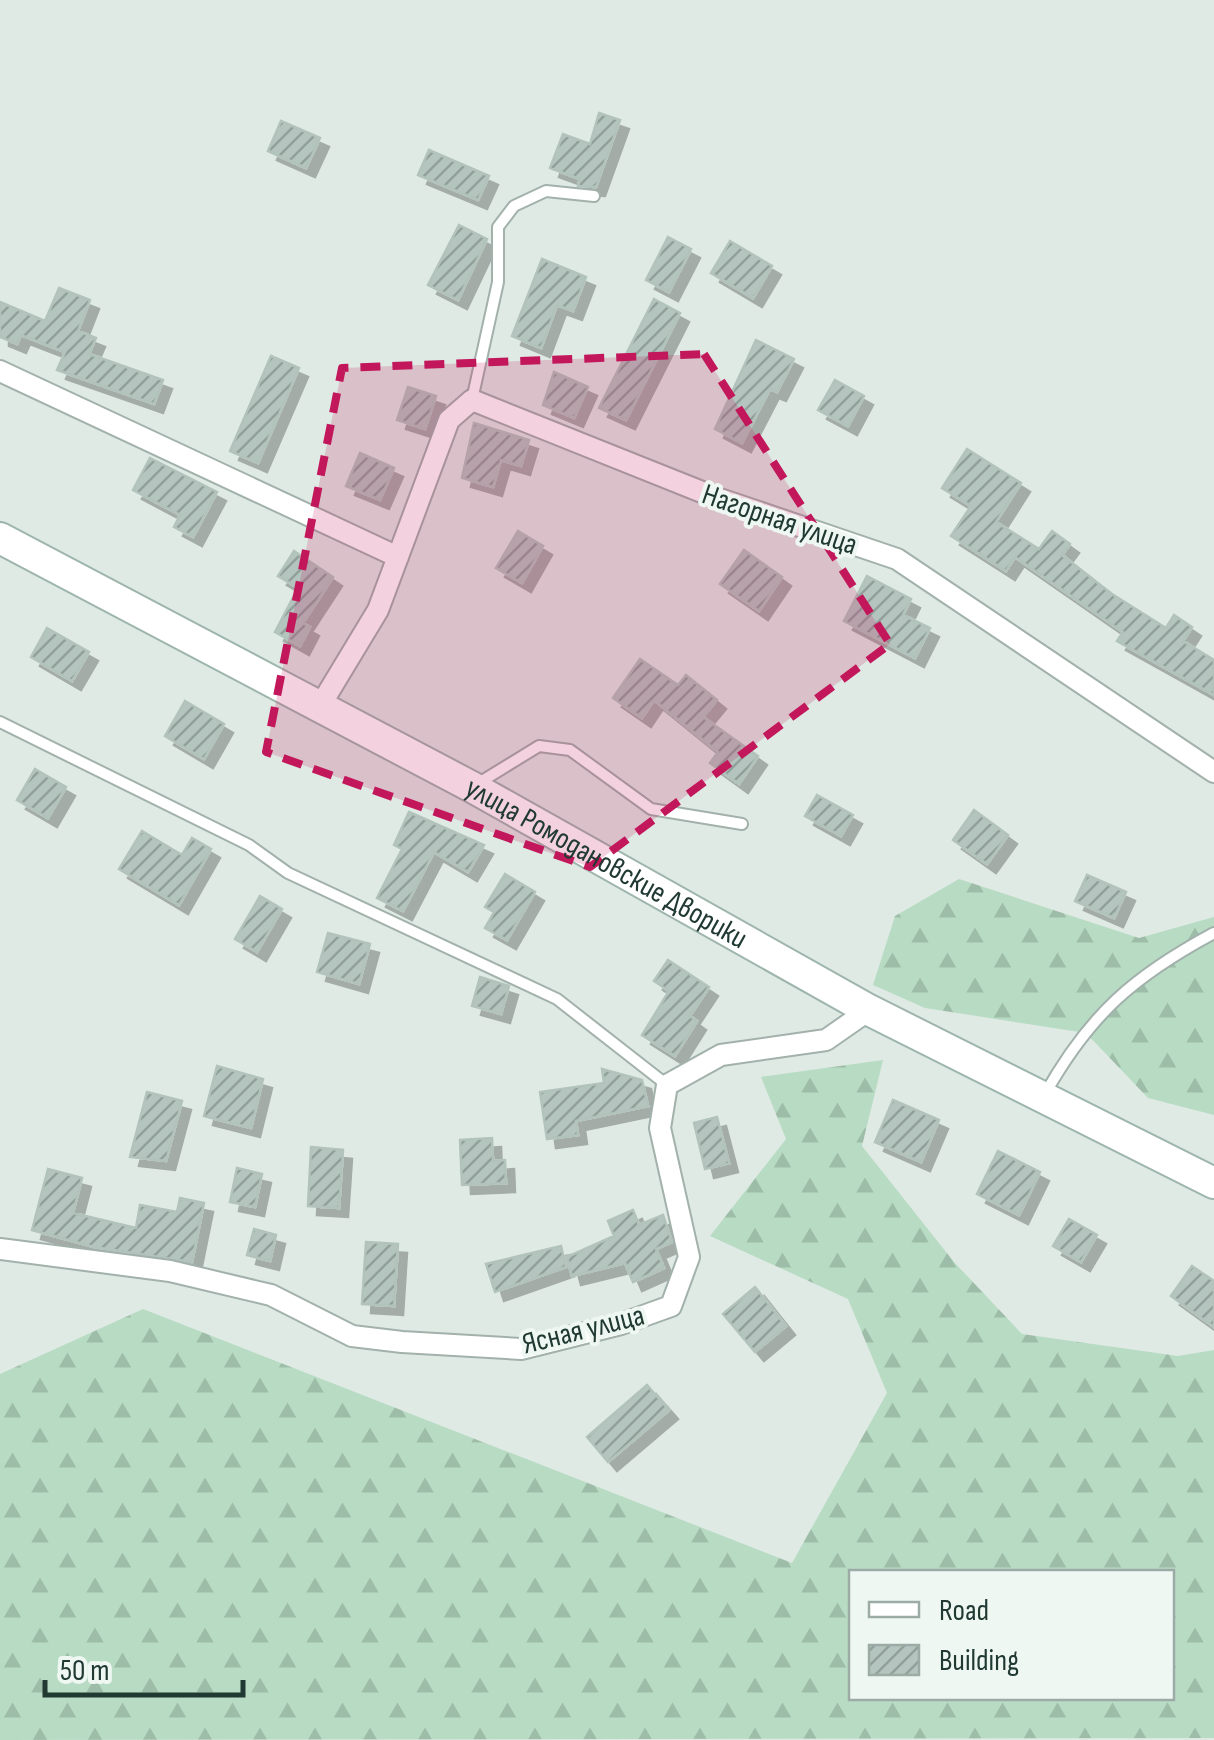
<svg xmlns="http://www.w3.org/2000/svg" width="1214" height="1740" font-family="'Sofia Sans Condensed',sans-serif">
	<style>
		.forest { fill: url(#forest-firs); fill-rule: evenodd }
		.building { fill: url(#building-hatch); stroke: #b2c3bc; stroke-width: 2.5; filter: url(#shadow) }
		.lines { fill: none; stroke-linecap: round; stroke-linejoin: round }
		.lane-casing { stroke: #a2b1ac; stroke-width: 14 }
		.street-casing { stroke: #a2b1ac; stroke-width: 24 }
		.secondary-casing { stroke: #9eb5ae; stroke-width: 34 }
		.lane { stroke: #fff; stroke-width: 10 }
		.street { stroke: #fff; stroke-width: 20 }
		.secondary { stroke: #fff; stroke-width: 30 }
		.marked { fill: #c2185b; fill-opacity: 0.2; stroke: #c2185b; stroke-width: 8; stroke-dasharray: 20 12; stroke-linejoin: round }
		.labels { text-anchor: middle; stroke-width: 8; stroke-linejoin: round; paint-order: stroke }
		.street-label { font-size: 30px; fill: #203933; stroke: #eff7f3 }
	</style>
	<defs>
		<pattern id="forest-firs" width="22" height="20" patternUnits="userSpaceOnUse" patternTransform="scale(2.5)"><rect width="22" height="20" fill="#b8dbc3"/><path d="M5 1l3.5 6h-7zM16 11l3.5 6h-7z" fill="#9ebda8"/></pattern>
		<pattern id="building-hatch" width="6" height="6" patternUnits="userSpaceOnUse" patternTransform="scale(2.5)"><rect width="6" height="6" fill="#b4c4be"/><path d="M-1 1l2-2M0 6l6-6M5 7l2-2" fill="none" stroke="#92a09b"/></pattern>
		<filter id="shadow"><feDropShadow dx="9" dy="9" stdDeviation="0" flood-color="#0004"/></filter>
	</defs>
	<rect width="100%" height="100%" fill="#dfeae5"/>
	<path class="forest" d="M959 879 1139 938 1214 917V1115L1148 1098 1086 1033 925 1008 873 985 895 916Z
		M883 1060 862 1146 954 1262 1022 1334 1178 1356 1214 1350V1738L0 1740V1374L143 1309 792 1563 887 1393 848 1299 710 1236 786 1139 761 1077ZM1172 1572V1698H852V1572Z"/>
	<path class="building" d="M599 113 620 120 596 187 578 186 580 179 550 168 563 134 590 144Z
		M281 121 320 138 306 168 268 151Z
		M429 150 489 176 478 200 418 175Z
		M459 225 487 239 458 300 428 285Z
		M668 237 691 249 669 292 646 280Z
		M730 241 772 266 753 298 711 273Z
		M542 259 586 277 573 311 557 305 541 348 512 336Z
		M59 288 90 300 78 331 96 338 89 354 163 380 154 404 57 370 65 352 21 335 17 344 0 337V302L45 321Z
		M654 299 680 313 626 420 599 408Z
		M756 340 794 359 777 392 770 389 742 443 715 429Z
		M271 356 299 368 258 463 230 451Z
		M554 372 588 387 574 418 543 405Z
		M835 380 864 396 848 426 818 410Z
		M408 387 436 396 425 429 397 420Z
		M474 423 529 440 521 466 501 460 493 487 462 478Z
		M967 449 1021 483 996 522 1039 549 1052 531 1070 544 1062 555 1112 594 1166 628 1174 615 1192 627 1183 641 1214 660V695L1117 641 1123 632 1015 557 1006 571 951 536 971 506 942 488Z
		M360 453 394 468 380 500 346 486Z
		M150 458 217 492 193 537 174 527 180 515 133 490Z
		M518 531 543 546 522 583 496 568Z
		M744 550 782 577 759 611 720 584Z
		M294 551 333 577 303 623 310 627 300 646 275 632 298 588 278 576Z
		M867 576 911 599 903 615 930 628 915 658 844 621Z
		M47 628 89 652 72 681 31 657Z
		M640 659 678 685 686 675 717 700 703 717 758 756 739 784 710 763 718 752 654 700 642 718 613 698Z
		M185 701 224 724 204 759 165 736Z
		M35 769 66 787 48 818 17 800Z
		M817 795 853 815 841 836 805 816Z
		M974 810 1008 835 987 864 953 840Z
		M409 812 484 845 468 872 434 852 403 911 377 898 402 849 394 845Z
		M142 831 182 855 192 838 211 849 179 905 119 869Z
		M505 874 535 892 507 940 485 928 494 912 485 907Z
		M1087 875 1126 892 1114 918 1075 901Z
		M260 896 282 909 257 952 235 939Z
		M328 933 370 944 359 984 317 972Z
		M668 960 709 987 690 1016 697 1021 675 1056 642 1035 669 991 654 981Z
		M480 977 509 986 501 1014 472 1006Z
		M217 1066 263 1079 251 1128 204 1116Z
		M602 1069 642 1080 648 1106 576 1121 578 1135 547 1139 540 1092 604 1083Z
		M147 1092 182 1101 166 1161 130 1157Z
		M893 1100 939 1120 921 1162 875 1142Z
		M717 1117 729 1163 705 1169 694 1123Z
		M492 1138 493 1161 505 1160 506 1183 462 1185 460 1140Z
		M311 1147 343 1150 339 1208 308 1206Z
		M998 1151 1040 1172 1019 1215 977 1194Z
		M237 1168 262 1174 255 1207 230 1202Z
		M48 1169 82 1178 73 1213 136 1228 140 1205 177 1212 180 1198 204 1203 192 1262 94 1247 32 1230Z
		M633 1210 639 1225 663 1215 672 1242 656 1249 664 1268 633 1282 625 1263 572 1276 567 1257 614 1236 608 1221Z
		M1069 1219 1097 1235 1081 1262 1053 1246Z
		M254 1229 276 1235 270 1261 247 1255Z
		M366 1242 398 1244 394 1306 362 1304Z
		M561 1246 566 1267 495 1292 486 1264Z
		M1192 1266 1214 1281V1327L1171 1296Z
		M755 1287 786 1326 755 1352 723 1314Z
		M647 1385 669 1410 608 1462 587 1437Z"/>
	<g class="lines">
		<defs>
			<path id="lane" d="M472 400 498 282V227L514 206 546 191 594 196
				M0 722 249 845 288 873 557 999 667 1085
				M477 784 539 746 570 750 651 809 742 824
				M1045 1094C1090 1014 1134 976 1214 933"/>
			<path id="street" d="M0 371 398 557
				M320 706 378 610 449 420 472 400 717 498 897 559 1214 772
				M0 1249 170 1271 271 1295 352 1336 402 1342 521 1349 621 1324 671 1306 689 1257 660 1128 667 1085 721 1055 826 1040 869 1010"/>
			<g id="secondary">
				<path id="s1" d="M0 538 472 787 869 1010 1214 1183"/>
			</g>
		</defs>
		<use href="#lane" class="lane-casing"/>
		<use href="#street" class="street-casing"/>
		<use href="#secondary" class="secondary-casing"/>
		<use href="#lane" class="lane"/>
		<use href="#street" class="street"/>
		<use href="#secondary" class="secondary"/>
	</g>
	<path class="marked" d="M704 354 890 644 590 867 266 752 342 368Z"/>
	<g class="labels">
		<g class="street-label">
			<text transform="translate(780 519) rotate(19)" y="10">Нагорная улица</text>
			<text dy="10" stroke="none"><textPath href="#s1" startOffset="688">улица Ромодановские Дворики</textPath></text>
			<text transform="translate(583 1329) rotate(-14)" y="10">Ясная улица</text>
		</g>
	</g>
	<rect x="849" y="1570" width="325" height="130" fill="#eff7f3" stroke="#9caba6" stroke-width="2.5"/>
	<rect x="869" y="1602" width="50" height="15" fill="#ffffff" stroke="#9caba6" stroke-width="2.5"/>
	<text x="939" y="1620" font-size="30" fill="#203933">Road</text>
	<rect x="869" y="1645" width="50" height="30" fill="url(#building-hatch)" stroke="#9caba6" stroke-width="2.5"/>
	<text x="939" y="1670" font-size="30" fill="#203933">Building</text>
	<path d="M45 1680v15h198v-15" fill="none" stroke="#203933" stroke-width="5"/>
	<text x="60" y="1680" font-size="30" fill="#203933" stroke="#eff7f3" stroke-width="8" paint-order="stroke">50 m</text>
</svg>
